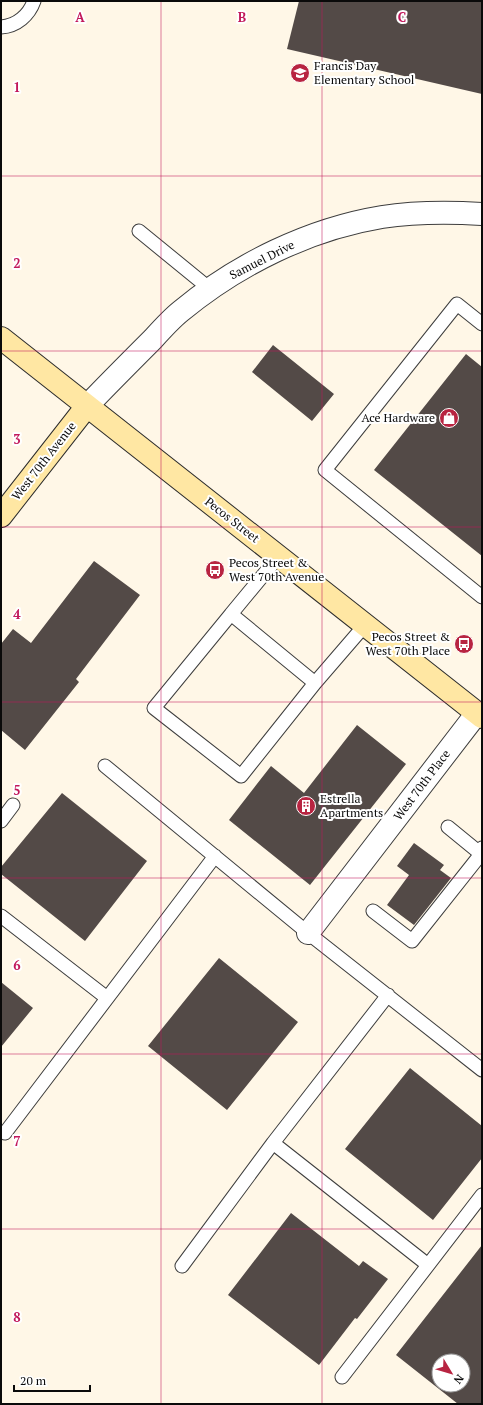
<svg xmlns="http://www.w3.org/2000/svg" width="483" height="1405" font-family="'PT Serif',serif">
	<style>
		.building { fill: #534a47; fill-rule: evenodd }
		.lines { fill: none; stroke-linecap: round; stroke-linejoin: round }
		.service-casing { stroke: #3d3d3d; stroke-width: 15 }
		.minor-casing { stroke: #3d3d3d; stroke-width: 24 }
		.tertiary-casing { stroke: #3d3d3d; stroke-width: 24 }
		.secondary-casing { stroke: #2c2c2c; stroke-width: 24 }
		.service { stroke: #fff; stroke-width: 13 }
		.minor { stroke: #fff; stroke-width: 22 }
		.tertiary { stroke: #fff; stroke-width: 22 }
		.secondary { stroke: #ffe7a3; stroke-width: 22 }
		.grid { fill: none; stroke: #c2185b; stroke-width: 1; stroke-opacity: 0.55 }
		.labels { text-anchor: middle; stroke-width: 4; stroke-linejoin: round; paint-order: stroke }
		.poi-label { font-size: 12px; fill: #0a0a0a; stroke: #fff; text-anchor: start }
		.street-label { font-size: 12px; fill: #0a0a0a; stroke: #fff }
		.grid-label { font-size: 13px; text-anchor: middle; font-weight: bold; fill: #c2185b; stroke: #fff; stroke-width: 4; stroke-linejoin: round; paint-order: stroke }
	</style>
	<rect width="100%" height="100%" fill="#fff7e7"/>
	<path class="building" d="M299 1H482V94L287 49Z
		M273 345 334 394 312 421 252 372Z
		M466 354 482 367V556L374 470Z
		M94 561 140 595 76 679 79 682 25 750 1 730V644L13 629 31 643Z
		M357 725 406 764 310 885 229 820 271 766 304 793Z
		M62 793 147 861 85 941 1 874V867Z
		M414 843 444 865 440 870 451 878 414 925 387 905 409 875 397 866Z
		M219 958 298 1022 227 1110 148 1046Z
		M1 982 33 1008 1 1047Z
		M410 1068 482 1126V1158L433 1220 345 1149Z
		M291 1213 359 1266 363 1261 388 1279 357 1319 355 1318 319 1365 228 1295Z
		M482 1245V1404H458L396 1355ZM439 1361H463V1385H439Z"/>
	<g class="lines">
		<defs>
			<path id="service" d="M1 27C17 26 29 15 34 1
				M139 231 210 289
				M482 324 457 304 325 470 482 597
				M279 556 231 614 315 683 365 625
				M231 614 154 708 241 776 315 683
				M105 766 308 933 482 1070
				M1 821 13 805
				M448 827 481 854
				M373 911 412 941 481 854 482 848
				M1 916 107 998
				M5 1133 215 856
				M273 1143 388 995
				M182 1266 273 1143 428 1265
				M342 1377 482 1195"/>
			<path id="minor" d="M308 933 477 713"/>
			<path id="tertiary" d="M87 406C109 383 131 361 153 339 162 329 171 319 181 311 238 264 309 229 382 217 415 212 449 212 482 214"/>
			<path id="secondary" d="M1 338 482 717
				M1 516 87 406"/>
		</defs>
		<use href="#service" class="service-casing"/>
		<use href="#minor" class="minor-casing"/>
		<use href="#tertiary" class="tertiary-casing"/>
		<use href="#secondary" class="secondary-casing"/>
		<use href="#service" class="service"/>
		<use href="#minor" class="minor"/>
		<use href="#tertiary" class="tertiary"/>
		<use href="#secondary" class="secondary"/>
	</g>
	<path class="grid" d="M161 1V1404M322 1V1404M1 176H482M1 351H482M1 527H482M1 702H482M1 878H482M1 1054H482M1 1229H482"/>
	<defs>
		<symbol id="school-disc" viewBox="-11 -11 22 22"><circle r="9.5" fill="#b82441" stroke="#fff"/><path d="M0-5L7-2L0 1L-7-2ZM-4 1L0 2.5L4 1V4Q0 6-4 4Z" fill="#fff"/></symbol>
		<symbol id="shop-disc" viewBox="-11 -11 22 22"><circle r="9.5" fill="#b82441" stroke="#fff"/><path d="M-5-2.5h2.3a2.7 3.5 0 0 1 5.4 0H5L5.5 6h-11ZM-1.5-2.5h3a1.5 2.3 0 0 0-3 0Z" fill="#fff"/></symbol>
		<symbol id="bus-disc" viewBox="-11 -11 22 22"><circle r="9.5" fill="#b82441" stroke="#fff"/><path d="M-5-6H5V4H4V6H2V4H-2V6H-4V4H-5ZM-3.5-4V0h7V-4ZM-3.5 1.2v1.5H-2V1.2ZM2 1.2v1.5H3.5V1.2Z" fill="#fff"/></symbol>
		<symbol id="building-disc" viewBox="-11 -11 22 22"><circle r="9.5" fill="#b82441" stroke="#fff"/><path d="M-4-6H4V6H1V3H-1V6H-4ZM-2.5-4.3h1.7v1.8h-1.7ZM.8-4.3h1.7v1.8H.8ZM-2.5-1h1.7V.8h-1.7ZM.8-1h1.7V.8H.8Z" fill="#fff"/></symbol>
	</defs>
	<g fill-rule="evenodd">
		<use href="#school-disc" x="289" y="62" width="22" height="22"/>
		<use href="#shop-disc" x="438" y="407" width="22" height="22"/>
		<use href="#bus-disc" x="204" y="559" width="22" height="22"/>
		<use href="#bus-disc" x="453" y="633" width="22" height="22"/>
		<use href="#building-disc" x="295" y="795" width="22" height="22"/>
	</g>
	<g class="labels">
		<g class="poi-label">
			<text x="314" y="70">Francis Day<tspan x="314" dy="14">Elementary School</tspan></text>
			<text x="435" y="422" text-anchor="end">Ace Hardware</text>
			<text x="229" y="567">Pecos Street &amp;<tspan x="229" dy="14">West 70th Avenue</tspan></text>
			<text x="450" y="641" text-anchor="end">Pecos Street &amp;<tspan x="450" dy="14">West 70th Place</tspan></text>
			<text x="320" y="803">Estrella<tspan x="320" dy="14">Apartments</tspan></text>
		</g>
		<g class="street-label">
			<text transform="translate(262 260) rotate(-27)" y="4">Samuel Drive</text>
			<text transform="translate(44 461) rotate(-52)" y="4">West 70th Avenue</text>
			<text transform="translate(232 520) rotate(38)" y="4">Pecos Street</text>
			<text transform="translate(422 785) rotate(-53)" y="4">West 70th Place</text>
		</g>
	</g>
	<g class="grid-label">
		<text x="80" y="22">A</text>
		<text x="242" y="22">B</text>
		<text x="402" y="22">C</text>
		<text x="17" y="92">1</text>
		<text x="17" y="268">2</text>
		<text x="17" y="444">3</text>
		<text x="17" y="619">4</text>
		<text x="17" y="795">5</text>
		<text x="17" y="970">6</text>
		<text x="17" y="1146">7</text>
		<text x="17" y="1322">8</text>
	</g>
	<rect width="483" height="1405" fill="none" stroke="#0a0a0a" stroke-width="4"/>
	<g transform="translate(451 1373) rotate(128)"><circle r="19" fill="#ffffff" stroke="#9d9d9d"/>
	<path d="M0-3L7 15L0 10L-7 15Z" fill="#b82441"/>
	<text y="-6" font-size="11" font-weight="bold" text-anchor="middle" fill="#0a0a0a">N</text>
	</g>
	<path d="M14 1385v6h76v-6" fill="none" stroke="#0a0a0a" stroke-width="2"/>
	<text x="20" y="1385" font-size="12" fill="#0a0a0a" stroke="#ffffff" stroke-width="3" paint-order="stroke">20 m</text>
</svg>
